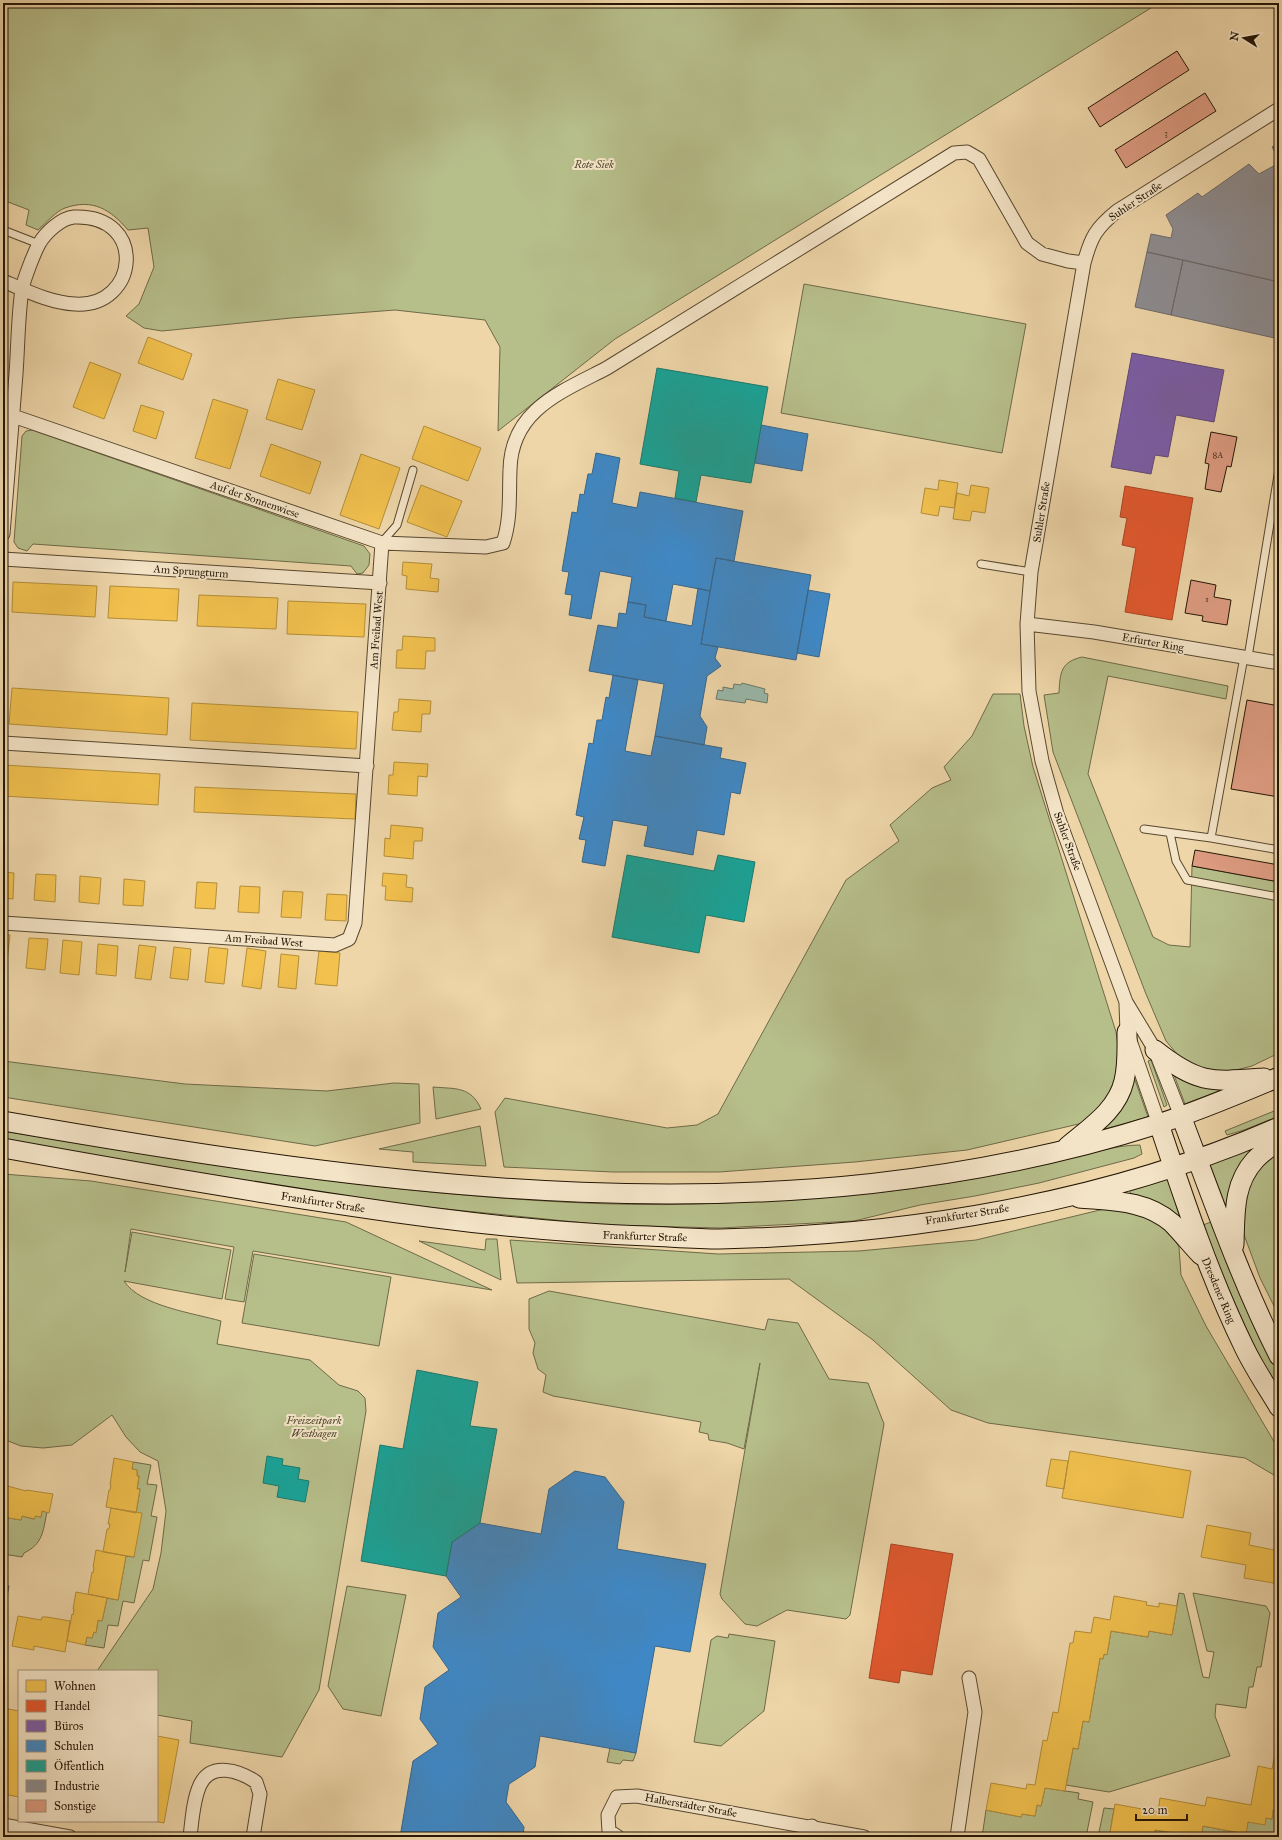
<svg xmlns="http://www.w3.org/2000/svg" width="1282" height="1840" font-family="'IM FELL Great Primer',serif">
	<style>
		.green { fill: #b6be8a; stroke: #6e6a48 }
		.water { fill: #99b9ab; stroke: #6b7869 }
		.homes { fill: #f2c14e; stroke: #b48e38 }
		.shops { fill: #e4572e; stroke: #ab4422 }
		.offices { fill: #7b5ea7; stroke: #614977 }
		.schools { fill: #3f88c5; stroke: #37668c }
		.public { fill: #17a398; stroke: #1b796c }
		.industry { fill: #8d8d92; stroke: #6e6a68 }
		.building { fill: #de9c82; stroke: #251706 }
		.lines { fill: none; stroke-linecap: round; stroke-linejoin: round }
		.lane-casing { stroke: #57472f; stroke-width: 9 }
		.street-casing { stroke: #57472f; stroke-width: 15 }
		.secondary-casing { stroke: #251706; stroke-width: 21 }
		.lane { stroke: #f4e4c7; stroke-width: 7 }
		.street { stroke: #f4e4c7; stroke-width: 13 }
		.secondary { stroke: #f4e4c7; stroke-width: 19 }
		.labels { text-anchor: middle; stroke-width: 4; stroke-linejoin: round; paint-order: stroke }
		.number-label { font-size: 9px; fill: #533825 }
		.park-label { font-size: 11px; font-style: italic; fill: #50492e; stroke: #f4e4c7 }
		.street-label { font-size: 11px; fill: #251706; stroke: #f4e4c7 }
	</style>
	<rect width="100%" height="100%" fill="#eed6a9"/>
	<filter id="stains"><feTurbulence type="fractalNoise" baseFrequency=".005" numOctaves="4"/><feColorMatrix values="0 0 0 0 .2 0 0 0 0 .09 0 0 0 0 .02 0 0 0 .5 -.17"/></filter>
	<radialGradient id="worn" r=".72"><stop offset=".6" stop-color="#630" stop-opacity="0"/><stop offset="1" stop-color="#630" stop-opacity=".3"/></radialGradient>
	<path class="green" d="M3 3H1159L615 339 498 431 500 347 485 320 395 310 291 318 162 331 144 328 126 316 139 304 154 267 148 228 128 230C111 210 93 198 65 208 56 211 46 223 38 230L26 225 29 210 3 200Z
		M804 284 1026 324 1002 453 781 413Z
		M32 430 364 546 370 554 369 565 363 573 357 574 351 566 33 544 27 551 18 548 14 542 22 436 26 431Z
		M1082 657 1228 686 1226 699 1108 676 1088 774 1153 937 1169 945 1190 947 1192 866 1279 882V1053L1252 1066 1228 1072 1208 1071 1190 1065 1177 1054 1166 1041 1146 994 1053 752 1044 695 1059 693C1060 672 1061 662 1082 657Z
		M993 694H1020L1024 726 1033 767 1116 1032 1120 1060 1112 1094 1083 1123 967 1150 855 1162 719 1172H613L504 1167 495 1112 505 1098 667 1128 697 1125 718 1114 846 880 899 841 890 825 932 788 951 780 944 767 972 736Z
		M1151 1060 1167 1105 1164 1107 1148 1061Z
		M3 1061 185 1084 327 1091 394 1083 419 1084 420 1123 315 1146 3 1097Z
		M1174 1075 1206 1087 1222 1090 1185 1104Z
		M1134 1077 1148 1117 1101 1130Z
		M433 1087C455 1089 471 1086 481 1109L436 1119Z
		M1279 1109V1116L1244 1130 1227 1135 1225 1131Z
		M480 1126 486 1166 413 1162V1152L379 1149Z
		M3 1131C161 1157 318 1183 477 1196 559 1203 642 1207 725 1203 809 1199 894 1194 977 1178 1005 1172 1033 1167 1061 1160 1088 1155 1113 1145 1140 1145L1142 1154 1134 1158 1039 1183 975 1196 920 1205 854 1221 720 1228 605 1225 406 1205 185 1171 3 1139Z
		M1254 1148 1228 1207 1225 1208 1209 1165Z
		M1279 1149V1316L1260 1278 1243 1232 1241 1201 1248 1179Z
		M3 1174 91 1181 346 1222 492 1290 253 1251 244 1302 225 1299 234 1247 131 1229 125 1272 132 1232 231 1250 222 1299 124 1281C140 1306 193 1313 221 1321L217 1344 310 1360 339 1385 358 1391 365 1398 366 1411 319 1690 282 1757 190 1743 192 1721 157 1715V1671H97L153 1589 161 1553 166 1511 158 1461 140 1452 126 1437 112 1415 72 1445 43 1448 21 1446 3 1439Z
		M1168 1179 1180 1218 1176 1220 1131 1196 1130 1191Z
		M1104 1209 1139 1211 1170 1232 1179 1247 1181 1275 1206 1326 1279 1450V1478L1245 1458 988 1423 951 1410 873 1340 789 1279 517 1283 510 1240 718 1254 859 1251 976 1240Z
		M1211 1222 1253 1324 1279 1374V1391C1248 1338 1225 1282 1203 1225Z
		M486 1239H497L501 1280 419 1241 485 1250Z
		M254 1254 391 1277 379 1346 242 1323Z
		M549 1291 765 1330 768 1319 798 1323 829 1379 868 1383 884 1424 850 1615 846 1619 787 1610 757 1626 745 1624 722 1599 720 1594 760 1363 744 1449 727 1443 709 1440 708 1434 699 1432 701 1422 553 1396 543 1392 546 1375 538 1369 533 1353 535 1343 529 1329V1299Z
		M133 1462 151 1465 147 1484 157 1485 151 1516 157 1517 149 1561 143 1560 134 1603 123 1601 118 1626 108 1625 104 1648 85 1645 87 1637 92 1638 94 1632H96L98 1620 102 1621 107 1598 118 1600 126 1556 134 1557 136 1513 140 1489H137L139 1476H137V1470L132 1469Z
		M42 1511 47 1512C43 1531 43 1544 24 1553L22 1557 3 1554V1517L21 1520 22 1516 34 1519 35 1516 41 1517Z
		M3 1585 9 1586 3 1617Z
		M347 1586 406 1595 381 1716 343 1709 328 1686Z
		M1179 1593 1184 1594 1203 1677 1209 1678 1214 1652 1207 1651 1193 1593 1266 1606 1270 1613 1261 1667H1257L1253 1687H1249L1246 1708 1216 1704 1215 1716 1230 1756 1109 1792 1066 1785 1073 1748 1078 1749 1083 1721 1089 1722 1100 1658 1103 1659 1104 1654H1107L1111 1631 1148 1637 1149 1631 1172 1635Z
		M729 1634 775 1641 764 1711 721 1746 694 1742 711 1640 717 1636 728 1638Z
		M610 1748 636 1753 633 1761 623 1760 620 1764 607 1762Z
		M1045 1788 1079 1793 1078 1799 1093 1802 1086 1837H982L986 1810 1021 1817 1022 1814 1035 1816 1037 1805 1041 1806Z
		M1104 1808 1114 1809 1110 1833 1132 1837H1098Z
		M1273 1810 1279 1811V1837H1201L1203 1826 1245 1834 1248 1822 1266 1818 1272 1819Z
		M1155 1830 1194 1837H1154Z"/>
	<path class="water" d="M742 683 765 689 764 693 768 694 767 703 746 699 745 703 716 699 718 690 723 691V687L733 689 734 684 741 685Z"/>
	<path class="homes" d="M148 337 192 354 183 380 138 363Z
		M90 362 121 374 104 419 73 407Z
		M278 379 315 390 302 430 266 419Z
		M213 399 248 410 230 469 195 458Z
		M141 405 164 412 156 439 133 431Z
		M424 426 481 448 468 481 412 459Z
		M271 444 321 462 310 494 260 476Z
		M361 454 400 468 379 529 340 515Z
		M939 480 958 483 954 508 940 506 938 516 921 513 925 488 938 490Z
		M421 485 462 501 447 537 407 522Z
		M971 485 989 488 985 513 972 511 970 521 953 519 957 493 969 496Z
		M403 562 432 564 430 578 439 579 438 592 406 589 407 576 402 575Z
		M13 582 97 586 95 617 12 612Z
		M110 586 179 589 177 621 108 618Z
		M199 595 278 598 276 629 197 626Z
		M288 601 366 604 364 637 287 634Z
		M403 636 435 638V651H426L425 669 396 668 397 650H402Z
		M12 688 169 698 167 735 9 724Z
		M399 699 431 701 430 714H422L421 732 392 730 394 712H398Z
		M192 703 358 712 356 749 190 740Z
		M394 762 428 764 427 777 418 776 417 796 388 794 389 775H393Z
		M3 765 160 774 158 805 3 796Z
		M195 787 356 794 355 819 194 812Z
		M391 825 423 828 422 841H414L413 859 384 856 385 838 390 839Z
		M3 872 14 873 13 899 3 898Z
		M383 873 407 875 406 887 413 888 412 902 385 900 386 886H382Z
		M36 874 56 875 55 902 34 900Z
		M80 876 101 878 99 904 79 902Z
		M124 879 145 881 143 906 123 905Z
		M197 882 217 883 215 909 195 908Z
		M240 886 260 887 259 913 238 912Z
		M283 891 303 892 301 918 281 917Z
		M327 894 347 895 346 921 325 920Z
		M3 935H10L6 970H3Z
		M29 938 48 939 45 970 26 968Z
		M63 940 82 942 79 975 60 973Z
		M98 944 118 946 116 976 96 974Z
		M139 945 156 947 151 980 135 978Z
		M174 947 191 949 188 980 170 978Z
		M209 947 228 949 224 984 205 982Z
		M247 948 266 951 261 989 242 986Z
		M319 951 340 953 337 986 315 984Z
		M281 954 299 956 296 989 278 987Z
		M1070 1451 1191 1471 1183 1518 1062 1498Z
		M114 1458 133 1462 132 1469 137 1470V1476H139L137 1489H140L136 1513 106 1507 109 1490H110L111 1485H110Z
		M1051 1459 1068 1461 1064 1489 1046 1486Z
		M3 1477 6 1478 3 1492Z
		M4 1485 26 1491V1490L53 1494 49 1513 42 1511 41 1517 35 1516V1519L22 1516 21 1520 3 1517Z
		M111 1508 142 1513 134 1557 103 1552 107 1529H109L110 1524H108Z
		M1207 1525 1251 1533 1249 1545 1279 1551V1584L1244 1578 1246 1565 1201 1557Z
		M96 1550 126 1556 118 1600 88 1594 92 1572 93 1573 94 1567H93Z
		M76 1592 107 1598 102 1621 98 1620 96 1633 94 1632 92 1638 87 1637 85 1645 67 1641 72 1614 73 1615 74 1609H73Z
		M1114 1596 1147 1602 1146 1605 1159 1607V1603L1177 1606 1172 1635 1149 1631 1148 1637 1111 1631 1107 1655 1104 1654 1103 1659 1100 1658 1089 1722 1083 1721 1078 1749 1073 1748 1065 1791 1045 1788 1041 1806 1037 1805 1035 1816 1022 1814 1021 1817 986 1810 991 1783 1026 1789 1027 1784 1035 1785 1043 1740 1047 1741 1053 1712 1058 1713 1070 1643H1073L1075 1631 1091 1633 1094 1617 1110 1620Z
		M18 1616 41 1620 42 1617H47L70 1621 65 1652 34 1646V1650L12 1646Z
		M3 1708 19 1711V1797L3 1794Z
		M1279 1732V1811L1273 1810 1272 1819 1266 1818 1265 1825 1248 1822 1246 1834 1203 1826 1201 1837 1155 1830 1154 1837H1132L1110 1833 1115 1804 1158 1812 1160 1798 1205 1806 1207 1797 1251 1805 1258 1766 1272 1769Z
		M157 1736 179 1740 164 1823 153 1821H157Z"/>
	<path class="shops" d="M1125 486 1193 498 1172 620 1125 612 1136 548 1122 545 1127 518 1120 517Z
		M891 1544 953 1554 932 1675 901 1670 899 1683 869 1678Z"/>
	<path class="offices" d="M1132 353 1224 370 1214 422 1176 415 1168 457 1155 455 1151 474 1111 467Z"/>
	<path class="schools" d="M761 425 808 434 802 471 755 463Z
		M596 453 620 458 612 503 637 508 640 492 743 511 734 561 716 558 710 591 673 584 666 621 644 617 646 605 628 602 632 577 600 571 591 619 569 615 572 595 565 594 569 572 562 571 572 512 577 513 580 494 584 495 588 474H592Z
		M716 558 811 575 796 660 701 644Z
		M698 588 710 591 701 644 718 647 715 658 721 666 707 676 700 716 707 727 704 745 655 736 664 684 589 671 598 625 617 628 619 613 626 614 628 602 646 605 644 617 692 626Z
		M808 590 830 594 819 657 797 653Z
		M613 675 638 680 625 751 651 756 655 736 722 748 720 758 746 763 740 794 731 792 724 835 697 830 693 855 644 846 648 826 613 820 605 866 582 862 586 840 579 839 584 817 576 815 589 743 593 744 597 720H602L606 697 609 698Z
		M575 1471 605 1477 624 1502 617 1549 706 1564 690 1652 655 1646 636 1753 540 1736 535 1767 509 1784 506 1802 524 1827 523 1837H400L413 1761 438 1744 420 1719 425 1687 449 1670 433 1647 438 1613 461 1597 446 1576 452 1542 480 1523 541 1534 549 1489Z"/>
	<path class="public" d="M657 368 768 387 751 483 701 475 696 502 675 498 679 471 640 464Z
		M627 855 714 871 718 855 755 862 744 922 706 915 699 953 612 937Z
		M417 1370 478 1382 470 1426 497 1429 480 1523 452 1542 446 1576 361 1561 380 1445 403 1449Z
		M267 1456 283 1459 282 1465 300 1468 298 1479 309 1481 305 1502 277 1497 279 1486 263 1483Z"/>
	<path class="industry" d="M1279 143V159L1272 147Z
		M1279 163V282L1147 252 1151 234 1171 238 1173 229 1166 215 1198 193 1202 197 1249 164 1259 174Z
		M1147 252 1183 260 1171 315 1135 307Z
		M1183 260 1279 282V339L1171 315Z"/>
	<path class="building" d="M1177 51 1189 70 1100 127 1088 108Z
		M1205 93 1216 111 1126 168 1115 150Z
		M1211 432 1237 437 1231 467 1227 466 1221 492 1205 489 1209 464 1205 463Z
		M1191 580 1216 585 1214 597 1231 600 1227 625 1202 621 1203 616 1185 613Z
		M1247 700 1279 706V797L1231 789Z
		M1195 850 1279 865V882L1192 866Z"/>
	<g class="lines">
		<defs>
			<path id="lane" d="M3 230 39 244
				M382 542 397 525 413 470
				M981 564 1031 572
				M1244 657 1211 838 1279 850
				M1248 657 1279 469
				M1144 829 1211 838
				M1170 833 1176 861 1187 880 1279 897"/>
			<path id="street" d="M3 281C25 290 50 303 75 304 139 308 148 214 74 217 61 218 45 233 39 244 34 253 24 279 22 289 18 317 18 346 16 374 12 427 7 480 3 534
				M13 416 382 543 486 547 503 543C511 520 509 495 510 470 511 410 561 392 607 368L954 153 967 152 979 159 1027 243 1042 254 1068 261 1084 263
				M3 559 380 583
				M1027 624 1094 632 1279 663
				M3 743 367 766
				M3 923 335 945 349 939 355 923 382 543
				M1126 1004 1127 1032 1159 1124
				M1181 1116 1155 1050 1126 1002 1057 814 1042 761 1029 691 1027 624 1031 572 1084 263C1091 237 1096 228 1117 211L1279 109
				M3 1825 70 1837
				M190 1837C192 1821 193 1800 200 1785 211 1761 240 1771 256 1782L260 1794 253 1837
				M618 1837 609 1831 608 1815 617 1797 637 1796 864 1837
				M802 1837 812 1826
				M957 1837 975 1712 969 1678"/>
			<path id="secondary" d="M1155 1050C1198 1084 1210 1082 1264 1078
				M1181 1116C1212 1197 1240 1279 1279 1356
				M3 1121C383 1187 781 1244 1158 1124 1199 1111 1239 1094 1279 1077
				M1159 1124C1184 1199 1209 1275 1244 1347 1254 1368 1267 1387 1279 1407
				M1067 1147C1089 1128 1117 1111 1124 1081 1128 1065 1127 1048 1127 1032
				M3 1148C118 1169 234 1189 350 1206 449 1221 548 1233 648 1236 672 1237 696 1239 720 1239 908 1235 1106 1203 1279 1127
				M1079 1198C1112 1201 1146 1200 1172 1223 1182 1233 1191 1245 1201 1255
				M1234 1245C1235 1214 1233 1184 1255 1160 1261 1153 1271 1147 1279 1140"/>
		</defs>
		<use href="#lane" class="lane-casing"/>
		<use href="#street" class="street-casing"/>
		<use href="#secondary" class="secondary-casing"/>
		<use href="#lane" class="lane"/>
		<use href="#street" class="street"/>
		<use href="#secondary" class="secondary"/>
	</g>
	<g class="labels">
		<g class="number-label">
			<text x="1166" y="136">3</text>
			<text x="1218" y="458">8A</text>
			<text x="1207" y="602">1</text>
		</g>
		<g class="park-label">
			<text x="594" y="168">Rote Siek</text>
			<text x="314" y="1424">Freizeitpark<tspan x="314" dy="13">Westhagen</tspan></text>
		</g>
		<g class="street-label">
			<text transform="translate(1135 201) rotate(-34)" y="4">Suhler Straße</text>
			<text transform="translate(255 499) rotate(19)" y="4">Auf der Sonnenwiese</text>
			<text transform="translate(1041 512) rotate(-81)" y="4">Suhler Straße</text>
			<text transform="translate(191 571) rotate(4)" y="4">Am Sprungturm</text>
			<text transform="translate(376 630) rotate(-86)" y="4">Am Freibad West</text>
			<text transform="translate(1153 642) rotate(10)" y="4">Erfurter Ring</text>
			<text transform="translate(1068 841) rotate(70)" y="4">Suhler Straße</text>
			<text transform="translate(264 940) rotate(4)" y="4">Am Freibad West</text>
			<text transform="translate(323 1202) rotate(9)" y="4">Frankfurter Straße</text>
			<text transform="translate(967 1214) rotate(-9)" y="4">Frankfurter Straße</text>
			<text transform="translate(645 1236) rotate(2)" y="4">Frankfurter Straße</text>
			<text transform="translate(1219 1290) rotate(67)" y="4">Dresdener Ring</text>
			<text transform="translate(691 1805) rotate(10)" y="4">Halberstädter Straße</text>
		</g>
	</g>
	<rect width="1282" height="1840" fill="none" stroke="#eed6a9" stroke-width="16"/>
	<rect x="4" y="4" width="1274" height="1832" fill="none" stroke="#251706" stroke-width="2"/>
	<rect x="8" y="8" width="1266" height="1824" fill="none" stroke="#251706"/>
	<rect x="18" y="1670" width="140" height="152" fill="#f4e4c7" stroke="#a1927a"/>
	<rect x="26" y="1680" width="20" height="12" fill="#f2c14e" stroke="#a1927a"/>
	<text x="54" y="1690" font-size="12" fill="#251706">Wohnen</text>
	<rect x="26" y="1700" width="20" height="12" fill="#e4572e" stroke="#a1927a"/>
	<text x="54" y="1710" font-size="12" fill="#251706">Handel</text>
	<rect x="26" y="1720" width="20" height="12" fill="#7b5ea7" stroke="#a1927a"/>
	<text x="54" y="1730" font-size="12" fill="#251706">Büros</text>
	<rect x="26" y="1740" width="20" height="12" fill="#3f88c5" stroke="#a1927a"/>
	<text x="54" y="1750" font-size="12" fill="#251706">Schulen</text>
	<rect x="26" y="1760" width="20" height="12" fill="#17a398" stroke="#a1927a"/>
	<text x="54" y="1770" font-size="12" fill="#251706">Öffentlich</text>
	<rect x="26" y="1780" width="20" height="12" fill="#8d8d92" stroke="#a1927a"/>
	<text x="54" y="1790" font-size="12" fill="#251706">Industrie</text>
	<rect x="26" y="1800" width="20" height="12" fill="#de9c82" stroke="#a1927a"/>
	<text x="54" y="1810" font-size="12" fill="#251706">Sonstige</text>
	<g transform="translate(1244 38) rotate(281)" stroke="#f4e4c7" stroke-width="3" paint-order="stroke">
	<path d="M0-3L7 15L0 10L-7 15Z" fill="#251706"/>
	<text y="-6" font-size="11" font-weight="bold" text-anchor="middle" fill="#251706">N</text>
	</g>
	<path d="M1136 1814v6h51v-6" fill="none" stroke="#251706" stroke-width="2"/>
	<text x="1142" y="1814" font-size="12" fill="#251706" stroke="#f4e4c7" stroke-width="3" paint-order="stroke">20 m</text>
	<rect width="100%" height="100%" filter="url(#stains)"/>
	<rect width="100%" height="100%" fill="url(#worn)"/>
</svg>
